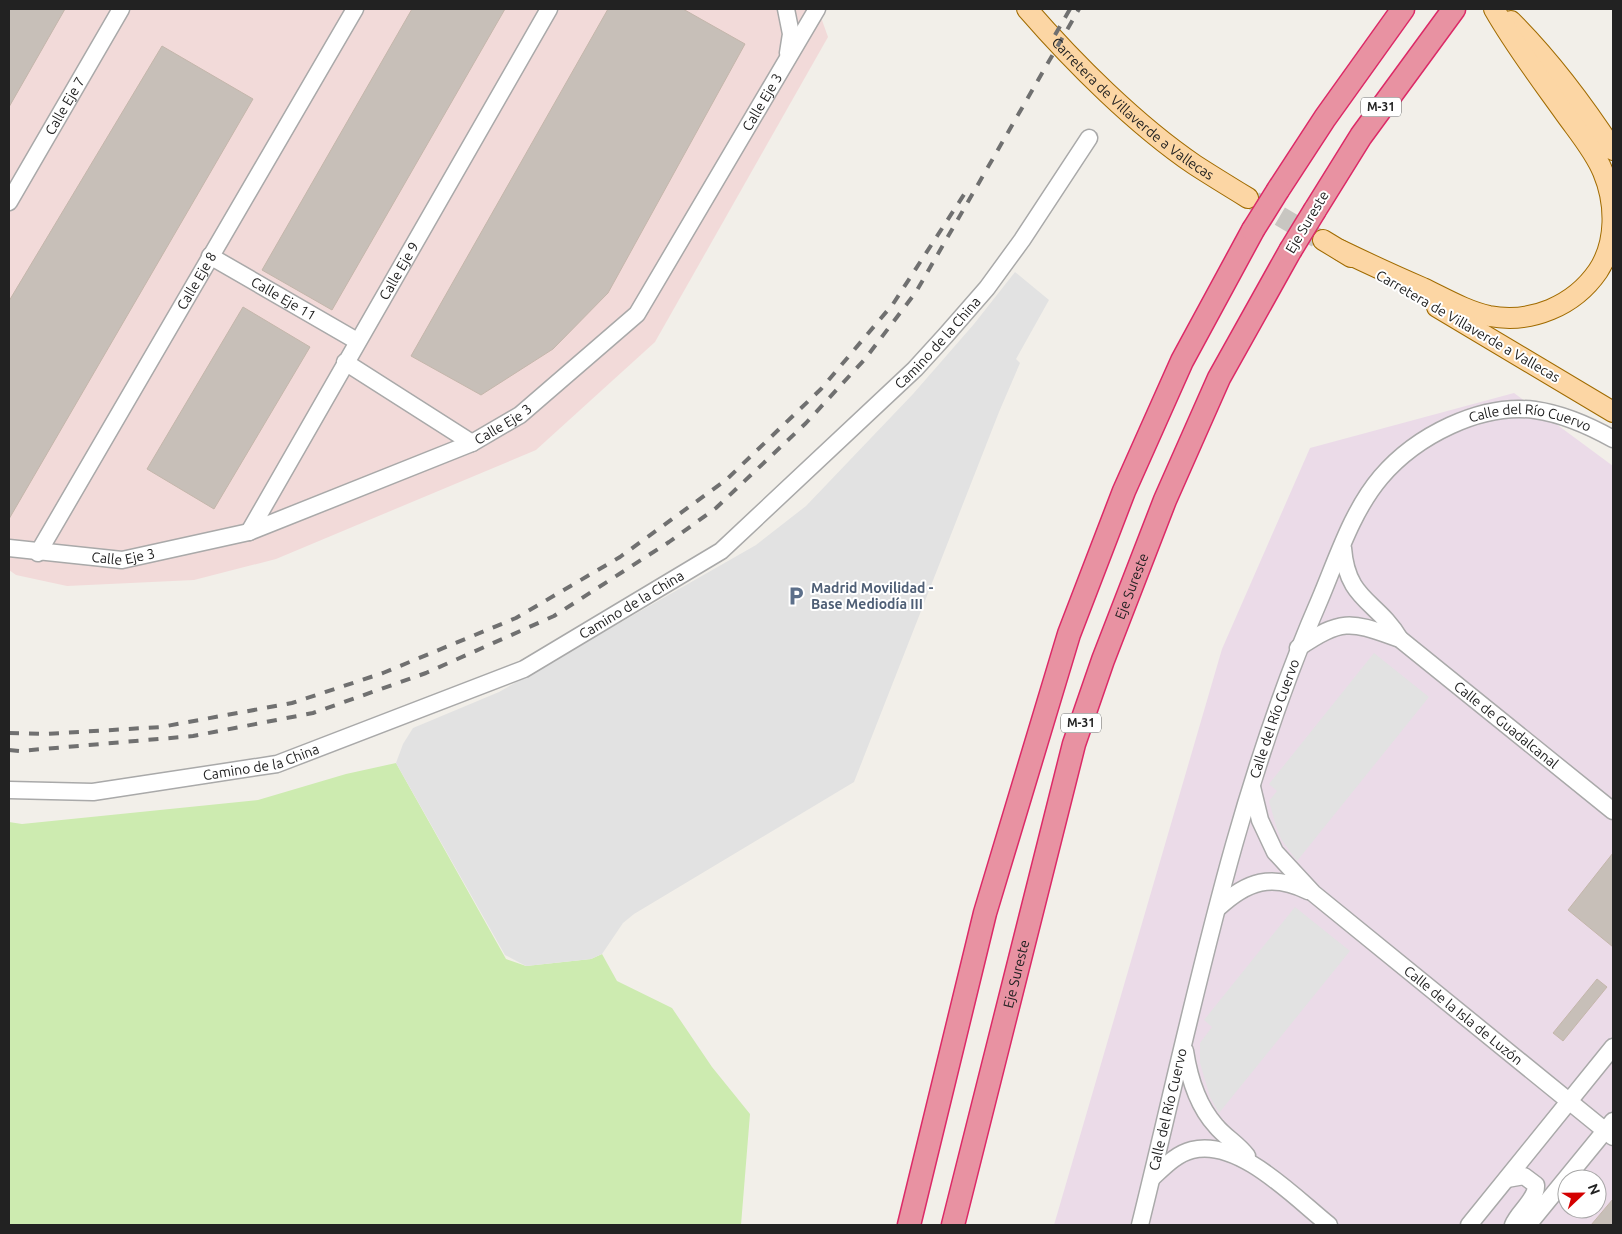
<svg xmlns="http://www.w3.org/2000/svg" width="1622" height="1234" font-family="Ubuntu,sans-serif">
	<style>
		.commercial { fill: #f2dad9 }
		.industrial { fill: #ebdbe8; fill-rule: evenodd }
		.grass { fill: #cdebb0 }
		.parking { fill: #e2e2e2 }
		.building { fill: #c7bfb8; stroke: #c4b6ab }
		.lines { fill: none; stroke-linecap: round; stroke-linejoin: round }
		.major-tunnel { stroke: #c8c6c1; stroke-width: 20; stroke-dasharray: 20 10; stroke-linecap: butt }
		.minor-casing { stroke: #a9a9a9; stroke-width: 19 }
		.major-casing { stroke: #a06b00; stroke-width: 22 }
		.highway-casing { stroke: #dc2a67; stroke-width: 25 }
		.minor { stroke: #fff; stroke-width: 16 }
		.major { stroke: #fcd6a4; stroke-width: 20 }
		.highway { stroke: #e892a2; stroke-width: 22 }
		.rail { stroke: #707070; stroke-width: 4; stroke-dasharray: 10 10; stroke-linecap: butt }
		.highway-bridge-casing { stroke: #dc2a67; stroke-width: 25; stroke-linecap: butt }
		.highway-bridge { stroke: #e892a2; stroke-width: 22 }
		.labels { text-anchor: middle; stroke-width: 4; stroke-linejoin: round; paint-order: stroke }
		.shield { fill: #fff; stroke: #646464; stroke-width: 1 }
		.shield-label { font-size: 12px; font-weight: bold; fill: #222 }
		.street-label { font-size: 14px; fill: #222; stroke: #fff }
		.service-label { font-size: 14px; font-weight: bold; fill: #4e5e75; stroke: #fff; text-anchor: start }
	</style>
	<rect width="100%" height="100%" fill="#f2efe9"/>
	<path class="commercial" d="M9 9H818L828 37 655 342 536 450 276 559 194 580 67 586 16 575 9 570Z"/>
	<path class="industrial" d="M1514 393 1613 466V1225H1054L1222 649 1310 448ZM1567 1179H1597V1209H1567Z"/>
	<path class="grass" d="M396 763 506 959 526 966 591 959 602 954 617 981 672 1008 712 1067 750 1114 741 1225H9V822L22 824 258 800 346 774Z"/>
	<path class="parking" d="M1015 272 1049 300 1016 359 1020 363 999 412 854 782 634 914 623 923 602 954 591 959 526 966 505 955 396 763 403 744 413 728 499 692 756 545 806 506 913 394 974 324Z
		M1374 653 1429 697 1297 861 1281 839 1276 826 1269 801 1277 791 1269 784Z
		M1295 907 1350 951 1219 1113 1210 1097 1200 1063V1043L1212 1027 1204 1020Z"/>
	<path class="building" d="M9 9H65L9 107Z
		M412 9H505L332 310 262 270Z
		M608 9H683L745 44 608 293 553 349 481 395 411 356Z
		M162 46 253 99 9 519V301Z
		M243 307 310 347 214 509 147 469Z
		M1613 853V947L1568 910Z
		M1597 979 1607 987 1563 1041 1553 1033Z
		M1613 1199V1225H1591Z"/>
	<g class="lines">
		<path class="major-tunnel" d="M1254 201 1317 238"/>
		<defs>
			<g id="minor">
				<path d="M786 9 791 34 788 53"/>
				<path id="s1" d="M9 202 121 9"/>
				<path id="s2" d="M210 256 357 341"/>
				<path d="M345 362 472 443"/>
				<path id="s3" d="M249 532 549 9"/>
				<path id="s4" d="M9 548 122 560 249 532 472 443 520 415 637 314 817 9"/>
				<path d="M1343 548C1347 601 1377 600 1400 639"/>
				<path id="s5" d="M38 553 355 9"/>
				<path id="s6" d="M1298 648C1344 617 1351 622 1400 639L1613 811"/>
				<path id="s7" d="M1252 787 1260 820 1275 852 1313 893 1613 1137"/>
				<path id="s8" d="M9 790 93 792 277 764 524 669 721 551 915 369 946 335 987 288 1022 240 1089 138"/>
				<path d="M1218 908C1247 881 1272 873 1308 891"/>
				<path d="M1185 1051C1189 1077 1197 1105 1216 1126 1225 1137 1238 1144 1247 1156"/>
				<path d="M1152 1178C1164 1167 1176 1154 1192 1150 1239 1138 1295 1198 1329 1225"/>
				<path d="M1507 1179 1524 1176 1536 1185C1537 1199 1518 1212 1513 1225"/>
				<path id="s9" d="M1140 1225C1192 1015 1233 798 1320 599 1337 559 1352 511 1381 477 1416 436 1480 403 1535 410 1563 414 1588 425 1613 439"/>
				<path d="M1469 1225 1613 1047"/>
				<path d="M1528 1225 1613 1121"/>
			</g>
			<g id="major">
				<path id="s10" d="M1027 9C1074 63 1136 125 1195 165 1212 176 1230 187 1248 198"/>
				<path d="M1511 21C1550 60 1583 104 1613 150"/>
				<path d="M1323 240 1351 257"/>
				<path d="M1340 250C1367 263 1395 276 1423 288 1444 298 1466 311 1489 316 1531 324 1574 306 1598 271 1617 242 1616 203 1603 172 1595 152 1579 133 1566 115 1541 80 1515 46 1494 9"/>
				<path d="M1437 307 1613 412"/>
			</g>
			<g id="highway">
				<path d="M1278 190 1325 118 1403 9"/>
				<path d="M1315 210 1361 136 1454 9"/>
				<path d="M909 1225 985 913 1069 634 1124 491 1182 361 1253 230"/>
				<path id="s11" d="M953 1225 1074 744 1103 660 1165 500 1219 378 1290 251"/>
			</g>
		</defs>
		<use href="#minor" class="minor-casing"/>
		<use href="#major" class="major-casing"/>
		<use href="#highway" class="highway-casing"/>
		<use href="#minor" class="minor"/>
		<use href="#major" class="major"/>
		<use href="#highway" class="highway"/>
		<path class="rail" d="M1055 35 1070 9
			M9 733 45 734 161 727 292 703 383 673 516 618 620 557 726 480 821 389 893 304 965 193
			M9 750 20 751 193 736 313 713 426 673 554 616 669 542 716 508 806 423 865 359 916 292 1079 9"/>
		<defs>
			<path id="highway-bridge" d="M1253 230 1278 190
				M1290 251 1315 210"/>
		</defs>
		<use href="#highway-bridge" class="highway-bridge-casing"/>
		<use href="#highway-bridge" class="highway-bridge"/>
	</g>
	<defs>
		<symbol id="parking-bare" viewBox="-9 -9 18 18"><path d="M-3.5-5.5H1a3.5 3.5 0 0 1 0 7H-1V5.5H-3.5ZM-1-3.4V-.6H.8a1.4 1.4 0 0 0 0-2.8Z" fill="#5c6f8a" stroke="#fff" stroke-width="2.5" paint-order="stroke"/></symbol>
	</defs>
	<g fill-rule="evenodd">
		<use href="#parking-bare" x="782" y="582" width="28" height="28"/>
	</g>
	<g class="labels">
		<g class="shield">
			<rect x="1361" y="97.5" width="40" height="19" rx="4"/>
			<rect x="1061" y="713.5" width="40" height="19" rx="4"/>
		</g>
		<g class="shield-label">
			<text x="1381" y="111">M-31</text>
			<text x="1081" y="727">M-31</text>
		</g>
		<g class="street-label">
			<text dy="5" stroke="none"><textPath href="#s4" startOffset="940">Calle Eje 3</textPath></text>
			<text dy="5" stroke="none"><textPath href="#s1" startOffset="111">Calle Eje 7</textPath></text>
			<text dy="5" stroke="none"><textPath href="#s10" startOffset="146">Carretera de Villaverde a Vallecas</textPath></text>
			<text transform="translate(1307 222) rotate(-59)" y="5">Eje Sureste</text>
			<text dy="5" stroke="none"><textPath href="#s3" startOffset="301">Calle Eje 9</textPath></text>
			<text dy="5" stroke="none"><textPath href="#s5" startOffset="315">Calle Eje 8</textPath></text>
			<text dy="5" stroke="none"><textPath href="#s2" startOffset="85">Calle Eje 11</textPath></text>
			<text transform="translate(1468 326) rotate(30)" y="5">Carretera de Villaverde a Vallecas</text>
			<text dy="5" stroke="none"><textPath href="#s8" startOffset="1065">Camino de la China</textPath></text>
			<text dy="5" stroke="none"><textPath href="#s4" startOffset="520">Calle Eje 3</textPath></text>
			<text dy="5" stroke="none"><textPath href="#s9" startOffset="959">Calle del Río Cuervo</textPath></text>
			<text dy="5" stroke="none"><textPath href="#s4" startOffset="115">Calle Eje 3</textPath></text>
			<text dy="5" stroke="none"><textPath href="#s11" startOffset="664">Eje Sureste</textPath></text>
			<text dy="5" stroke="none"><textPath href="#s8" startOffset="660">Camino de la China</textPath></text>
			<text dy="5" stroke="none"><textPath href="#s9" startOffset="524">Calle del Río Cuervo</textPath></text>
			<text dy="5" stroke="none"><textPath href="#s6" startOffset="246">Calle de Guadalcanal</textPath></text>
			<text dy="5" stroke="none"><textPath href="#s8" startOffset="255">Camino de la China</textPath></text>
			<text dy="5" stroke="none"><textPath href="#s11" startOffset="259">Eje Sureste</textPath></text>
			<text dy="5" stroke="none"><textPath href="#s7" startOffset="319">Calle de la Isla de Luzón</textPath></text>
			<text dy="5" stroke="none"><textPath href="#s9" startOffset="119">Calle del Río Cuervo</textPath></text>
		</g>
		<g class="service-label">
			<text x="811" y="593">Madrid Movilidad -<tspan x="811" dy="16">Base Mediodía III</tspan></text>
		</g>
	</g>
	<rect width="1622" height="1234" fill="none" stroke="#222222" stroke-width="20"/>
	<g transform="translate(1582 1194) rotate(68)"><circle r="24" fill="#ffffff" stroke="#a7a7a7"/>
	<path d="M0-4L9 19L0 12L-9 19Z" fill="#d40000"/>
	<text y="-8" font-size="14" font-weight="bold" text-anchor="middle" fill="#222222">N</text>
	</g>
</svg>
